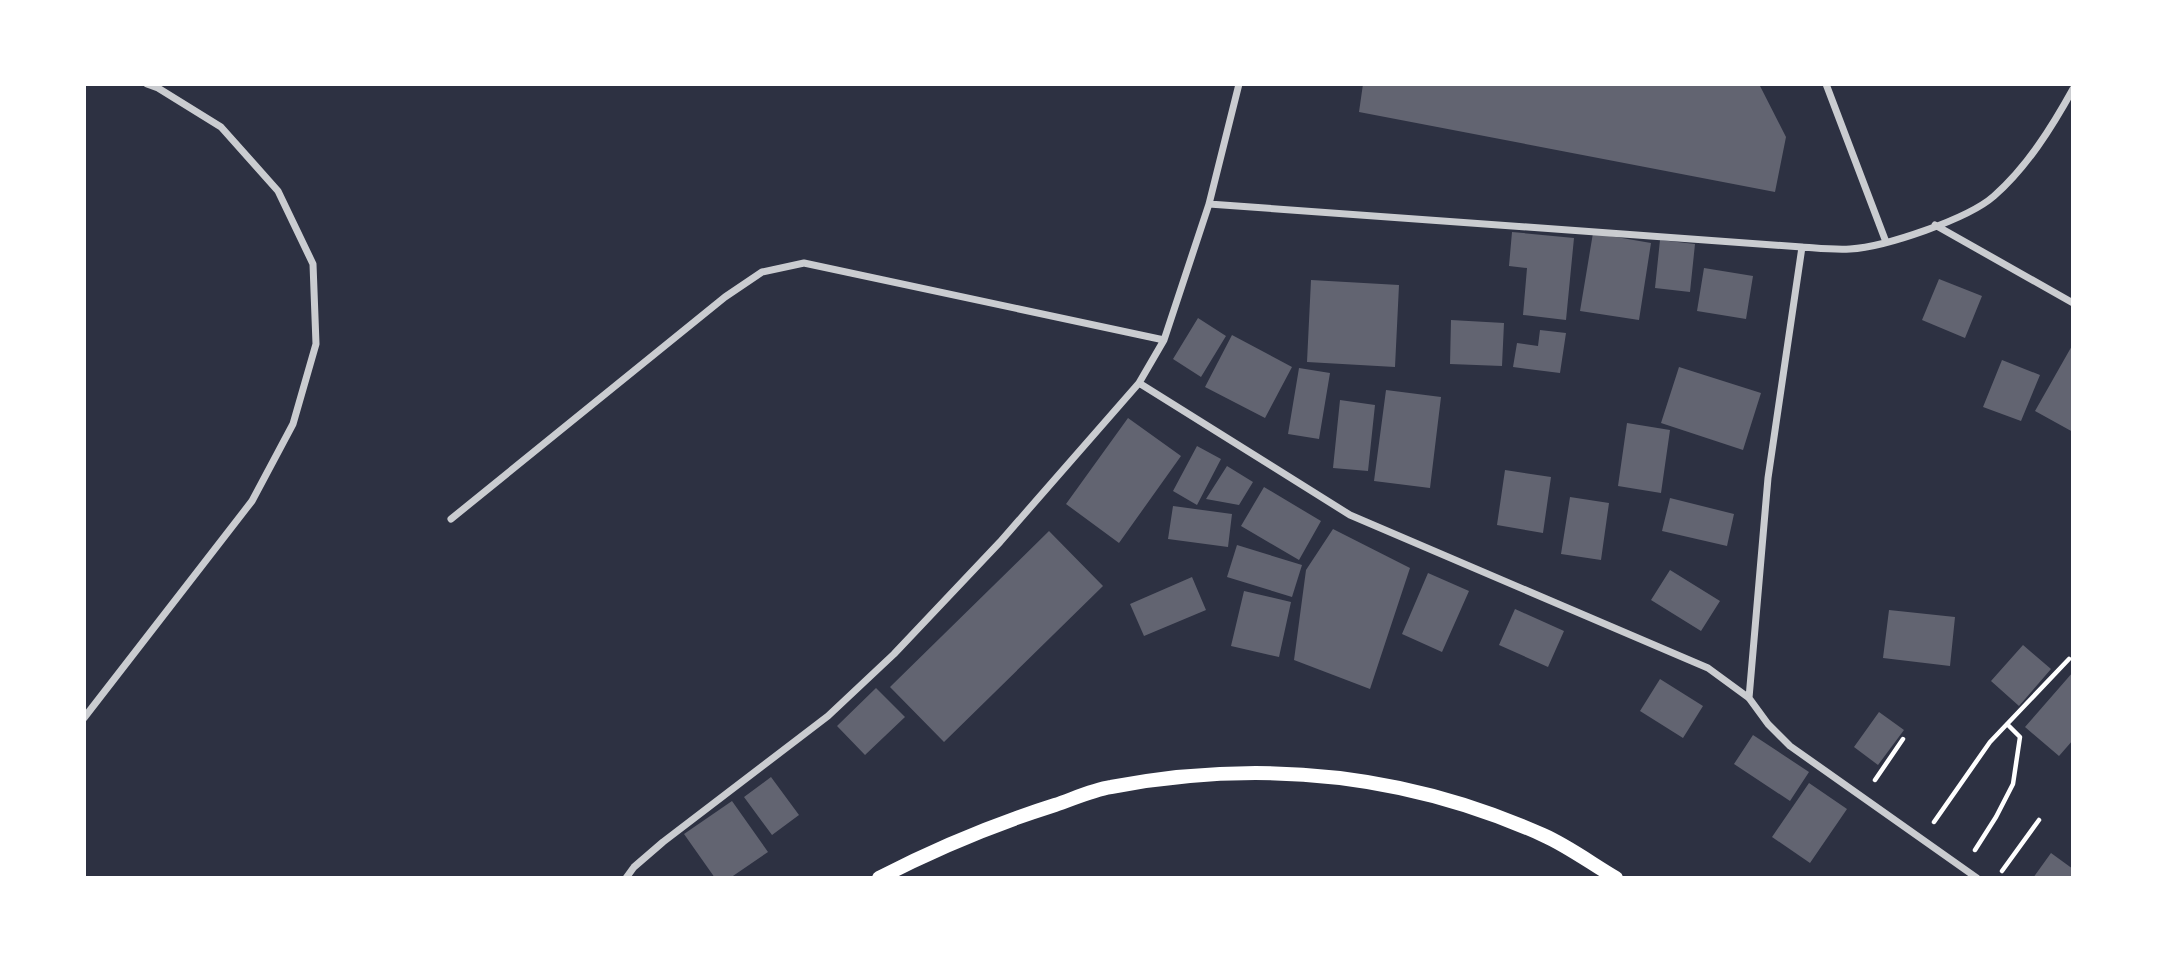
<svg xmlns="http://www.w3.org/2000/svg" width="2157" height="962" font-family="'Titillium Web',sans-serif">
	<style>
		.building { fill: #626471 }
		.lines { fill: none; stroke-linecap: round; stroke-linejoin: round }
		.path { stroke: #fff; stroke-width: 4.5 }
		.minor { stroke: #caccd0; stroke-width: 7 }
		.secondary { stroke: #fff; stroke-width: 14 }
	</style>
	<rect width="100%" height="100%" fill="#2d3142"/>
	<path class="building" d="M1363 84H1759L1786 137 1775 192 1359 112Z
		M1512 232 1574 238 1566 320 1523 315 1527 268 1509 266Z
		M1593 233 1651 243 1639 320 1580 311Z
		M1660 240 1695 244 1690 292 1655 288Z
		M1704 268 1753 276 1746 319 1697 311Z
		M1939 279 1982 296 1965 338 1922 320Z
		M1311 280 1399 285 1395 367 1307 362Z
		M1198 318 1226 336 1201 377 1173 359Z
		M1451 320 1504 323 1502 366 1450 364Z
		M1540 330 1566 333 1560 373 1513 367 1517 343 1538 346Z
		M1232 335 1292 367 1265 418 1205 387Z
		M2073 344V432L2035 411Z
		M2002 360 2040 375 2021 421 1983 407Z
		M1679 367 1761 393 1743 450 1661 423Z
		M1299 368 1330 373 1319 439 1288 434Z
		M1386 390 1441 397 1430 488 1374 481Z
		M1340 400 1375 405 1368 471 1333 468Z
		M1128 418 1181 456 1119 543 1066 504Z
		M1627 423 1670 430 1661 493 1618 486Z
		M1197 446 1221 459 1197 505 1173 491Z
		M1227 466 1253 482 1239 505 1206 499Z
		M1505 470 1551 477 1543 533 1497 525Z
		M1264 487 1321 521 1299 560 1241 526Z
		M1570 497 1609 503 1601 560 1561 554Z
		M1670 498 1734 514 1727 546 1662 531Z
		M1173 506 1232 514 1228 547 1168 539Z
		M1333 529 1410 568 1370 689 1294 660 1306 570Z
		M1049 531 1103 586 944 742 890 687Z
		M1237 545 1302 565 1292 597 1227 577Z
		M1670 570 1720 601 1701 631 1651 600Z
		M1428 573 1469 591 1442 652 1402 634Z
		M1192 577 1206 610 1144 636 1130 604Z
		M1244 591 1291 602 1279 657 1231 646Z
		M1515 609 1564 631 1548 667 1499 645Z
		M1889 610 1955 617 1950 666 1883 658Z
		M2023 645 2051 669 2019 706 1991 681Z
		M2073 672V740L2059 756 2025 727Z
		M1660 679 1703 706 1683 738 1640 711Z
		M876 688 905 717 865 755 837 726Z
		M1879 712 1904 730 1878 765 1854 747Z
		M1753 735 1809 772 1790 801 1734 764Z
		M771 777 799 815 772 835 744 797Z
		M1809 783 1847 809 1810 863 1772 837Z
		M732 801 768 852 730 878H715L684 834Z
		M2051 853 2073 869V878H2033Z"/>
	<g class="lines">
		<path class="path" d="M1875 780 1903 739
			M1934 822 1990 742 2069 659
			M1975 850 1996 817 2013 784 2020 737 2007 724
			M2002 871 2039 820"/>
		<path class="minor" d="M1826 84 1886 242
			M1209 204 1802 247C1817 248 1834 250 1850 249 1885 247 1968 219 1994 196 2027 167 2052 127 2073 89
			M1935 225 2073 303
			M1139 383 1350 515 1708 668 1749 698 1768 724 1790 746 1977 878
			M451 519 725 297 762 272 804 263 1164 340
			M1749 698 1768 478 1802 247
			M84 718 252 501 293 424 316 344 313 264 278 191 221 127 158 88 147 84
			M626 878 634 867 663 842 828 716 894 654 1000 542 1139 383 1164 340 1209 204 1239 84"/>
		<path class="secondary" d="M879 878C935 849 995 824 1055 805 1073 799 1092 790 1111 787 1259 759 1405 773 1543 835 1568 846 1592 864 1616 878"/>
	</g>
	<rect width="2157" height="962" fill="none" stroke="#ffffff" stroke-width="172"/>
</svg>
